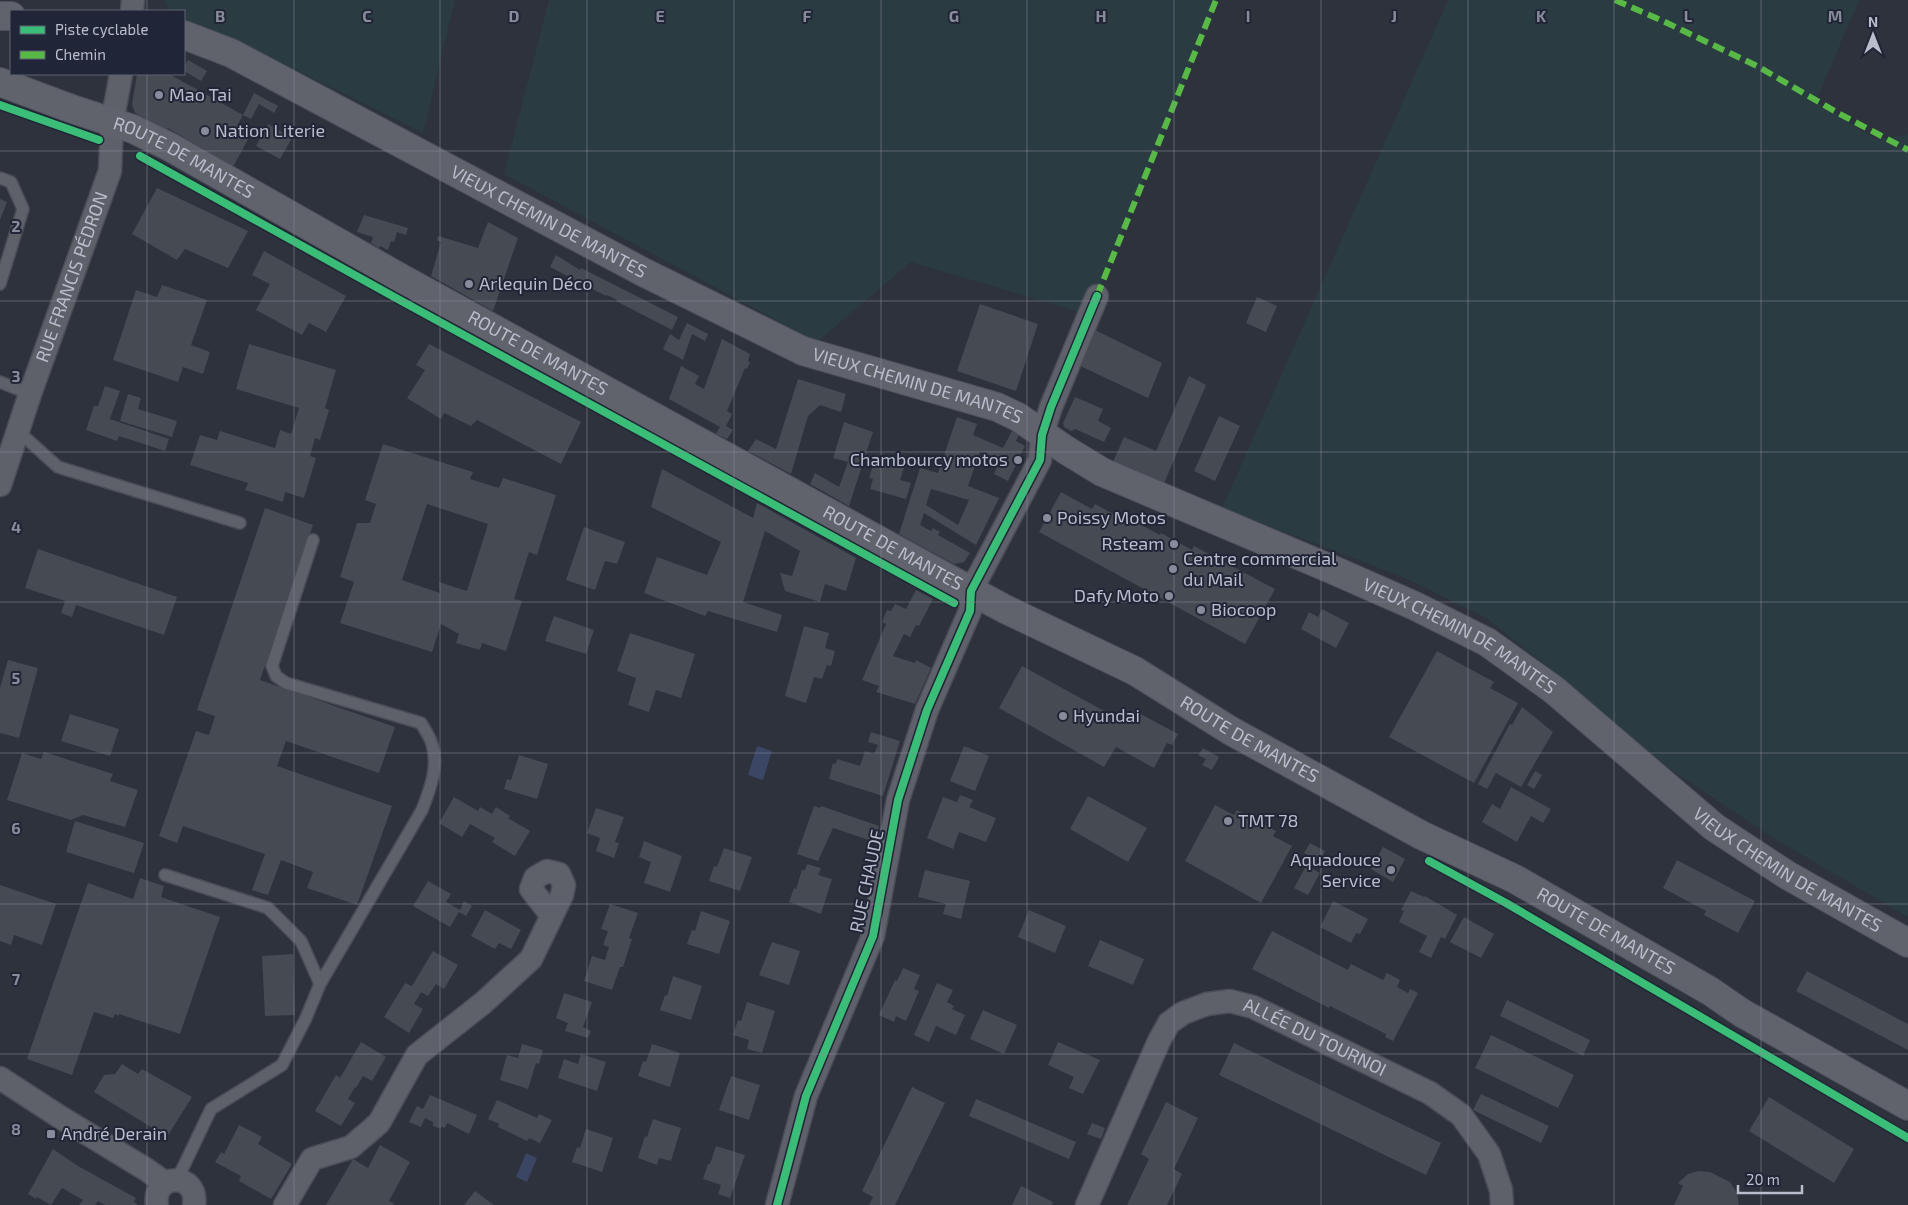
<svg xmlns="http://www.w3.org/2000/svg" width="1908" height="1205" font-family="'Exo 2',sans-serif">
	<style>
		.green { fill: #2a3b42 }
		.water { fill: #3b4665 }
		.building { fill: #464a52; fill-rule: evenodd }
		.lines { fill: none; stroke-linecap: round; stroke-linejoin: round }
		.lane-casing { stroke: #4a4d55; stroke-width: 14 }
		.street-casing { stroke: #4a4d55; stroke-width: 25 }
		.primary-casing { stroke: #4b4f59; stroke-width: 30 }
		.lane { stroke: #5e616a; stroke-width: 11 }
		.street { stroke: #5e616a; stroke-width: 22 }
		.primary { stroke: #60636c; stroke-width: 28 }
		.quiet { stroke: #58b947; stroke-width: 6; stroke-dasharray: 12 6; stroke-linecap: butt }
		.cycleway-casing { stroke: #202637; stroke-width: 11 }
		.cycleway { stroke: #3abd76; stroke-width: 8 }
		.grid { fill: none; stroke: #888c9a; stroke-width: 1; stroke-opacity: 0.55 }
		.poi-dot { fill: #888c9a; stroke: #202637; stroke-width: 2 }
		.labels { text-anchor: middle; stroke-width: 4; stroke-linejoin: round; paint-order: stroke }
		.poi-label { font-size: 18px; fill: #b9bdcc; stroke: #202637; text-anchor: start }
		.street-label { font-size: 18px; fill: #b9bdcc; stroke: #202637 }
		.grid-label { font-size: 16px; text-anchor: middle; font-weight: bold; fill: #888c9a; stroke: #202637; stroke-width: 4; stroke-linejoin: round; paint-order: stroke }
	</style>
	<rect width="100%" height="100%" fill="#2d323c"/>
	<path class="green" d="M164 0H455L423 133 254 49 184 24V11H171Z
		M549 0H1218L1089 315 911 262 817 342 504 174Z
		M1448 0H1859L1816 101 1875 139 1907 135 1908 132V917L1770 836 1666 766 1589 700 1488 619 1403 577 1222 508Z"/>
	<path class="water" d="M757 746 772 751 763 780 748 775Z
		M526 1153 537 1158 527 1182 516 1177Z"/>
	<path class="building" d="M188 60 207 71 201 81 184 71V67Z
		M137 74H169L243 115 238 124 252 132 233 167 168 128 166 130 135 113 132 104Z
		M254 93 278 106 274 113 259 104 251 119 243 115Z
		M268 124 292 138 280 159 256 146Z
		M157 188 248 231 228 268 185 249 177 260 132 234Z
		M0 199 7 202 0 220Z
		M364 215 408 228 406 235 397 232 394 242 391 241 388 250 380 246 379 248 371 243 373 237 357 232Z
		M488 222 518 238 493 311 431 276 441 242 437 240 438 236 478 248Z
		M264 251 346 296 326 332 309 323 302 335 256 310 270 284 252 275Z
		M556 255 580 270 581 268 678 317 672 330 616 301 617 300 607 295 606 296 550 267Z
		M162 285 207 300 191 345 210 352 203 374 183 367 178 382 113 360 136 290 157 297Z
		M1257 297 1277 306 1266 332 1246 323Z
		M980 304 1038 324 1016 391 957 371Z
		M687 323 708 334 705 341 692 334 683 360 663 349 670 334 679 340Z
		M1087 326 1162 363 1148 398 1072 362Z
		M722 339 750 354 748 361 750 362 747 369 745 368 727 411 732 414 726 426 733 430 727 439 716 434 720 427 669 399 681 366 699 376 695 384 704 389Z
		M249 344 336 370 325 408 329 410 320 440 315 438 310 456 316 458 304 498 285 492 283 502 245 490 248 483 190 465 200 435 217 440 220 431 275 448 280 430 291 434 299 408 236 389Z
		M429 344 581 422 561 464 477 420 471 426 444 413 441 419 407 398 425 370 416 365Z
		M1189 376 1206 385 1162 488 1112 464 1124 437 1156 451Z
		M798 379 846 394 841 412 820 405 808 416 791 474 748 451 756 439 776 449Z
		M105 386 120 391 110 419 169 439 165 451 119 436 117 441 86 430 94 406H98Z
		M128 394 141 398 138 409 177 421 172 437 120 421Z
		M1075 397 1103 409 1098 421 1111 428 1104 442 1075 429 1071 431 1064 427 1063 423Z
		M1219 416 1240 426 1215 481 1194 471Z
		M957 417 977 424 973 435 1003 448 1012 431 1019 435 1016 441 1025 446 1008 481 994 474 1000 460 980 451 968 486 999 498 976 545 924 513 920 525 931 531 933 528 940 532 938 535 970 553 964 562 954 564 899 534 920 468 938 473ZM931 489 969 500 958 525 926 505Z
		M844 422 873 432 849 506 810 484 815 473 839 487 848 462 833 458Z
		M383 444 473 472 470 479 499 488 503 478 556 495 537 555 529 552 514 599 522 601 506 651 482 643 480 650 456 643 459 634 441 624 432 652 340 623 354 582 340 577 357 523H370L376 504 365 500ZM427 504 488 524 467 591 439 582 440 593 402 580Z
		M876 455 891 460 892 457 906 461 900 480 911 483 906 499 870 489 873 479 869 478Z
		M662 469 753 518 757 503 856 558 846 591 825 584 820 602 785 591 780 573 792 576 800 551 765 531 743 602 782 615 777 632 708 611 705 616 644 593 657 557 707 575 721 542 651 507Z
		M1061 492 1092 509 1095 504 1128 522 1130 519 1160 535 1161 533 1192 550 1194 546 1275 589 1245 644 1039 532Z
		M265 508 313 525 260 680 395 727 379 773 286 741 277 766 392 806 357 905 307 888 313 872 281 860 268 895 252 890 265 854 183 826 177 843 159 836 196 731 209 735 215 716 197 710Z
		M584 527 625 542 617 564 605 561 595 590 566 580Z
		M38 549 177 597 164 635 76 605 72 617 61 613 65 601 25 588Z
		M916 590 933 599 919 626 916 625 910 637 904 634 893 656 915 663 916 660 931 668 915 704 876 692 879 686 862 680 886 624 882 622 887 610 891 611 895 604 906 609Z
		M1322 609 1349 623 1336 648 1301 629 1309 612 1318 617Z
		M554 616 594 630 586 654 545 641Z
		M804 626 829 633 825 648 835 651 831 666 827 665 822 679 814 677 806 703 785 696Z
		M630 633 695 654 681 698 656 690 649 712 628 705 636 678 617 671Z
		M1437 651 1494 682 1490 688 1518 703 1474 783 1389 737Z
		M8 660 38 668 19 738 0 733V688Z
		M1022 666 1128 724 1135 711 1178 734 1172 745 1167 743 1154 768 1116 747 1104 767 999 708Z
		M1522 707 1553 732 1521 787 1496 773 1487 789 1478 784 1510 724 1512 725Z
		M70 714 119 729 110 756 61 741Z
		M871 732 900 741 883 796 829 779 833 763 836 764 837 759 860 766 865 751 874 754 878 745 868 742Z
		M964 746 989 756 975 791 950 781Z
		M1203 748 1219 757 1212 770 1202 765 1206 759 1198 755Z
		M44 752 113 774 110 781 138 790 125 827 83 815 71 820 7 800 22 753 41 759Z
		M519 755 548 764 537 799 504 789 507 779 511 780Z
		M1535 771 1542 775 1534 789 1527 785Z
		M1511 787 1551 809 1543 823 1531 816 1517 842 1482 822 1492 804 1500 809Z
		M960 795 973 800 969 807 996 818 986 842 959 832 953 849 927 838 943 797 957 802Z
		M1088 796 1147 828 1128 862 1070 829Z
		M454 797 478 811 480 807 492 814 496 807 510 816 508 818 530 831 515 856 492 842 495 838 470 824 462 837 439 823Z
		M1215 805 1234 815 1237 810 1276 831 1273 836 1292 846 1261 903 1185 861Z
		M814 806 820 808 821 806 879 826 875 842 833 828 818 861 797 854Z
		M596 808 624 817 615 842 619 843 614 858 596 851 600 838 587 833Z
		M75 821 144 843 134 873 66 852Z
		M644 841 682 856 670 892 644 883 651 862 639 857Z
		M1310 843 1325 851 1320 862 1304 853Z
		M1383 847 1405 859 1393 882 1371 869Z
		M724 848 752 857 740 891 709 881 714 866 717 867Z
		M1677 860 1755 901 1738 933 1704 915 1706 911 1663 888Z
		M807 864 821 868 818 875 832 879 821 914 789 902 794 888 796 889 802 870H805Z
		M1306 866 1320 873 1308 895 1294 888Z
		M925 870 970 881 961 919 943 914 946 904 918 897Z
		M140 878 164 886 161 897 220 917 180 1034 119 1014V1016L115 1014 113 1018 94 1012 72 1075 27 1059 88 883 133 899Z
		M428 881 451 894 446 902 460 910 464 901 472 906 466 916 459 912 450 927 413 906Z
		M0 885 56 904 42 945 14 935 11 945 0 941Z
		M1411 891 1424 897 1425 896 1457 915 1445 939 1441 937 1431 958 1419 952 1427 936 1399 922 1404 911 1401 910Z
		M1333 901 1368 919 1360 934 1356 933 1351 943 1320 927Z
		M610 904 638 913 629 938 632 939 623 967H620L612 990 584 981 592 956 605 960 609 947 603 945 608 931 601 929Z
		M485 910 521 930 511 949 499 943 495 949 471 936Z
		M1029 910 1066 926 1055 953 1018 937Z
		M701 911 730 921 719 954 687 944 692 930 695 931Z
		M1464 917 1494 934 1481 958 1450 942Z
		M1272 931 1348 970 1351 964 1383 980 1387 973 1400 980 1397 987 1408 993 1410 989 1418 993 1393 1041 1385 1037 1386 1034 1330 1006 1329 1008 1252 969Z
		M1100 940 1144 959 1133 985 1088 966Z
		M772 942 800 951 789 985 759 975Z
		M433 951 458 965 444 989 436 984 428 996 421 992 414 1004 423 1009 409 1033 384 1017 405 983 412 986Z
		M293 954 295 1015 265 1016 262 956Z
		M903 968 920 975 914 989 919 991 906 1021 896 1016 894 1022 879 1015 895 980 897 981Z
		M1807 971 1908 1024V1050L1796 991Z
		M673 976 702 986 691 1020 660 1010 665 995 667 996Z
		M937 983 953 990 947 1002 954 1006 952 1009 965 1015 956 1035 936 1026 929 1042 914 1035Z
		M564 993 592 1002 583 1027 591 1031 588 1038 565 1031 568 1023 556 1018Z
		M1507 1000 1590 1040 1583 1056 1500 1016Z
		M747 1002 775 1011 762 1053 747 1049 749 1040 733 1035 738 1020 741 1021Z
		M983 1010 1017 1025 1004 1054 970 1039Z
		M1491 1035 1574 1075 1558 1108 1475 1068Z
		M361 1042 386 1057 372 1081 363 1076 356 1088 355 1087 348 1099 355 1103 341 1126 315 1111 336 1075 340 1078Z
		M1058 1042 1100 1060 1083 1094 1069 1088 1074 1077 1048 1065Z
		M1234 1043 1441 1143 1426 1175 1219 1075Z
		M522 1044 543 1050 539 1064 536 1063 528 1089 500 1080 507 1055 518 1058Z
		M652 1044 680 1053 670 1087 638 1076 643 1061 646 1062Z
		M581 1054 606 1062 597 1091 558 1078 564 1059 578 1064Z
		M122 1064 138 1074 142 1069 192 1097 167 1137 94 1092 104 1075 115 1074Z
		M731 1076 760 1085 749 1120 719 1110Z
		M912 1087 945 1103 895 1205H869L873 1197 862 1191Z
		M1481 1094 1549 1126 1541 1143 1473 1110Z
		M430 1095 477 1115 469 1134 447 1123 445 1128 442 1127 439 1128 433 1126V1122L425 1118 421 1127 409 1122 417 1106 423 1109Z
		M1769 1097 1854 1149 1834 1183 1749 1131Z
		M976 1099 1076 1142 1069 1159 969 1116Z
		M497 1100 537 1118 539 1114 552 1120 540 1143 529 1138 527 1141 498 1127 499 1124 488 1119Z
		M1166 1102 1198 1118 1174 1169 1182 1174 1167 1205H1127L1149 1159 1141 1154Z
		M653 1119 681 1128 671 1161 659 1158 657 1165 638 1158 645 1136 647 1137Z
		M1092 1123 1105 1128 1101 1139 1087 1134Z
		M239 1125 262 1137 258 1144 292 1164 271 1199 239 1181 241 1176 215 1162 221 1152 224 1154Z
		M586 1129 613 1138 602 1172 572 1162 577 1147 580 1148Z
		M380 1145 410 1162 389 1201 394 1203 393 1205H326L353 1159 368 1168Z
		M716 1146 745 1155 730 1198 718 1194 721 1185 703 1179 708 1164H710Z
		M53 1149 78 1166 136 1198 134 1202 138 1205H105L98 1201 95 1205H79L83 1200 62 1188 51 1205 37 1197 36 1199 28 1194Z
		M1698 1171 1710 1172 1730 1182 1737 1193 1739 1205H1674L1683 1186 1678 1183 1688 1174Z
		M1021 1186 1053 1202 1052 1205H1012Z
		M475 1191 494 1205H464Z"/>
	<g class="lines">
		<defs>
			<path id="lane" d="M0 178 11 182 23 209 0 284
				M0 382 30 394
				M18 431 58 467 240 523
				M165 875 268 908 301 941 320 984
				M177 1180 211 1109 282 1065 306 1018 320 984 422 810C430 789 439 767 432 744 430 737 425 730 421 723L286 683 276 676 272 666 313 540"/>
			<g id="street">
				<path d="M132 11 133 0"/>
				<path id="s1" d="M0 485 30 394 110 171 112 123 121 74"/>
				<path d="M0 1078 60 1117 147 1170 165 1183"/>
				<path d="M157 1205C152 1172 199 1172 194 1205"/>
				<path d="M285 1205 312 1159 351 1147 379 1123 417 1055 483 1003 531 959 562 895 564 885 559 874 547 871 535 878 531 889 552 916"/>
				<path d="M777 1205 806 1096 873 936 898 800 927 710 970 611 971 591 1040 460 1042 435 1051 407 1097 296"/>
				<path id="s2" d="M1087 1205 1159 1041 1169 1023 1183 1013 1207 1004 1230 1001 1253 1007 1430 1093 1461 1115 1489 1154 1501 1190 1502 1205"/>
			</g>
			<g id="primary">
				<path d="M0 16H11"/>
				<path id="s3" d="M184 35 231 53 643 272 803 351 997 407 1018 417 1066 450 1102 472 1331 569 1415 606 1487 642 1554 690 1714 827 1787 875 1908 943"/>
				<path id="s4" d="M0 82 72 109 133 129 170 147 399 277 951 580 1005 609 1135 671 1231 731 1421 835 1515 879 1710 991 1742 1013 1908 1106"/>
			</g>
		</defs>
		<use href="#lane" class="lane-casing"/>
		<use href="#street" class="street-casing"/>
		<use href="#primary" class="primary-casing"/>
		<use href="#lane" class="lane"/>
		<use href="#street" class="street"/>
		<use href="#primary" class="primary"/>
		<path class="quiet" d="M1615 0 1665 22 1757 66 1838 113 1908 150
			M1097 296 1216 0"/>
		<defs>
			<path id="cycleway" d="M0 105 99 140
				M140 156 396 298 954 603
				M1429 861 1506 903 1908 1138
				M777 1205 806 1096 873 936 898 800 927 710 970 611 971 591 1040 460 1042 435 1051 407 1097 296"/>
		</defs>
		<use href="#cycleway" class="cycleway-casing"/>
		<use href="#cycleway" class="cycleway"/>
	</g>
	<path class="grid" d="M147 0V11M294 0V1205M440 0V1205M587 0V1205M734 0V1205M881 0V1205M1027 0V1205M1174 0V1205M1321 0V1205M1468 0V1205M1614 0V1205M1761 0V1205M147 74V1205M0 151H1908M0 301H1908M0 452H1908M0 602H1908M0 753H1908M0 904H1908M0 1054H1908"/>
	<g class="poi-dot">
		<circle cx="159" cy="95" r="5"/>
		<circle cx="205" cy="131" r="5"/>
		<circle cx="469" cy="284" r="5"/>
		<circle cx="1018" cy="460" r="5"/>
		<circle cx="1047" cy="518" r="5"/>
		<circle cx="1174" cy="544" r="5"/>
		<circle cx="1173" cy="569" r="5"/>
		<circle cx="1169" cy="596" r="5"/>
		<circle cx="1201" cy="610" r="5"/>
		<circle cx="1063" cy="716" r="5"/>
		<circle cx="1228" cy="821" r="5"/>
		<circle cx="1391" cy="870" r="5"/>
		<rect x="46" y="1129" width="10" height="10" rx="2.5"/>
	</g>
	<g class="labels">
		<g class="poi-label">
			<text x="169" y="101">Mao Tai</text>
			<text x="215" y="137">Nation Literie</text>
			<text x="479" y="290">Arlequin Déco</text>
			<text x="1008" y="466" text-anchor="end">Chambourcy motos</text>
			<text x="1057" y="524">Poissy Motos</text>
			<text x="1164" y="550" text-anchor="end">Rsteam</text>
			<text x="1183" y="565">Centre commercial<tspan x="1183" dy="21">du Mail</tspan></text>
			<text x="1159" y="602" text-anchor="end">Dafy Moto</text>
			<text x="1211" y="616">Biocoop</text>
			<text x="1073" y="722">Hyundai</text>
			<text x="1238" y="827">TMT 78</text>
			<text x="1381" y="866" text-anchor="end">Aquadouce<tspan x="1381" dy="21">Service</tspan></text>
			<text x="61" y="1140">André Derain</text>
		</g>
		<g class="street-label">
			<text dy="6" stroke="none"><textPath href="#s4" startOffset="199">ROUTE DE MANTES</textPath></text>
			<text dy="6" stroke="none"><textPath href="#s3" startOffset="410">VIEUX CHEMIN DE MANTES</textPath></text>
			<text dy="6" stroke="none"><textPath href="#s1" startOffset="220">RUE FRANCIS PÉDRON</textPath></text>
			<text dy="6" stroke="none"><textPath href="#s4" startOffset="604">ROUTE DE MANTES</textPath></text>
			<text dy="6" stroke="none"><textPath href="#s3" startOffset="815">VIEUX CHEMIN DE MANTES</textPath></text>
			<text dy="6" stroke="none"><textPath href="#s4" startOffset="1009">ROUTE DE MANTES</textPath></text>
			<text dy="6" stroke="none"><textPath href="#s3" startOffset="1415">VIEUX CHEMIN DE MANTES</textPath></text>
			<text dy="6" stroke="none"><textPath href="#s4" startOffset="1414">ROUTE DE MANTES</textPath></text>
			<text dy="6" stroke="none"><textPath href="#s3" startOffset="1820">VIEUX CHEMIN DE MANTES</textPath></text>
			<text transform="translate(867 881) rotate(-78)" y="6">RUE CHAUDE</text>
			<text dy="6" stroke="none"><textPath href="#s4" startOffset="1819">ROUTE DE MANTES</textPath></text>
			<text dy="6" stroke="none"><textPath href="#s2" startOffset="358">ALLÉE DU TOURNOI</textPath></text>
		</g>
	</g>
	<g class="grid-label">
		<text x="220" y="22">B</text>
		<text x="367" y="22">C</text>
		<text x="514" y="22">D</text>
		<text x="660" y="22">E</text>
		<text x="807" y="22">F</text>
		<text x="954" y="22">G</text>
		<text x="1101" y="22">H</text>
		<text x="1248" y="22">I</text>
		<text x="1394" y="22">J</text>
		<text x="1541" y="22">K</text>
		<text x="1688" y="22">L</text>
		<text x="1835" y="22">M</text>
		<text x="16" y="232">2</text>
		<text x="16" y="382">3</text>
		<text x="16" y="533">4</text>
		<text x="16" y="684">5</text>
		<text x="16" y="834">6</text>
		<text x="16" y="985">7</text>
		<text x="16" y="1135">8</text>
	</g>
	<rect x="10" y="10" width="175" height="65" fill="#202637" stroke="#5d6273"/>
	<rect x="20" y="26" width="25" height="8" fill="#3abd76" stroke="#5d6273"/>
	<text x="55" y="35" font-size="15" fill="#b9bdcc">Piste cyclable</text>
	<rect x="20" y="51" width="25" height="8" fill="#58b947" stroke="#5d6273"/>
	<text x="55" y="60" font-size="15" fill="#b9bdcc">Chemin</text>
	<g transform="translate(1873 35)" stroke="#202637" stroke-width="4" paint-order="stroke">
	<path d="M0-4L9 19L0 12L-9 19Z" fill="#b9bdcc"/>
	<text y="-8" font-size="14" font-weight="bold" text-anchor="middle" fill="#b9bdcc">N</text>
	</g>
	<path d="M1738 1185v8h64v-8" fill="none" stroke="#b9bdcc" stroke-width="2.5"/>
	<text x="1746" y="1185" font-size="15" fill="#b9bdcc" stroke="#202637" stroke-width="4" paint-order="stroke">20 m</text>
</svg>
